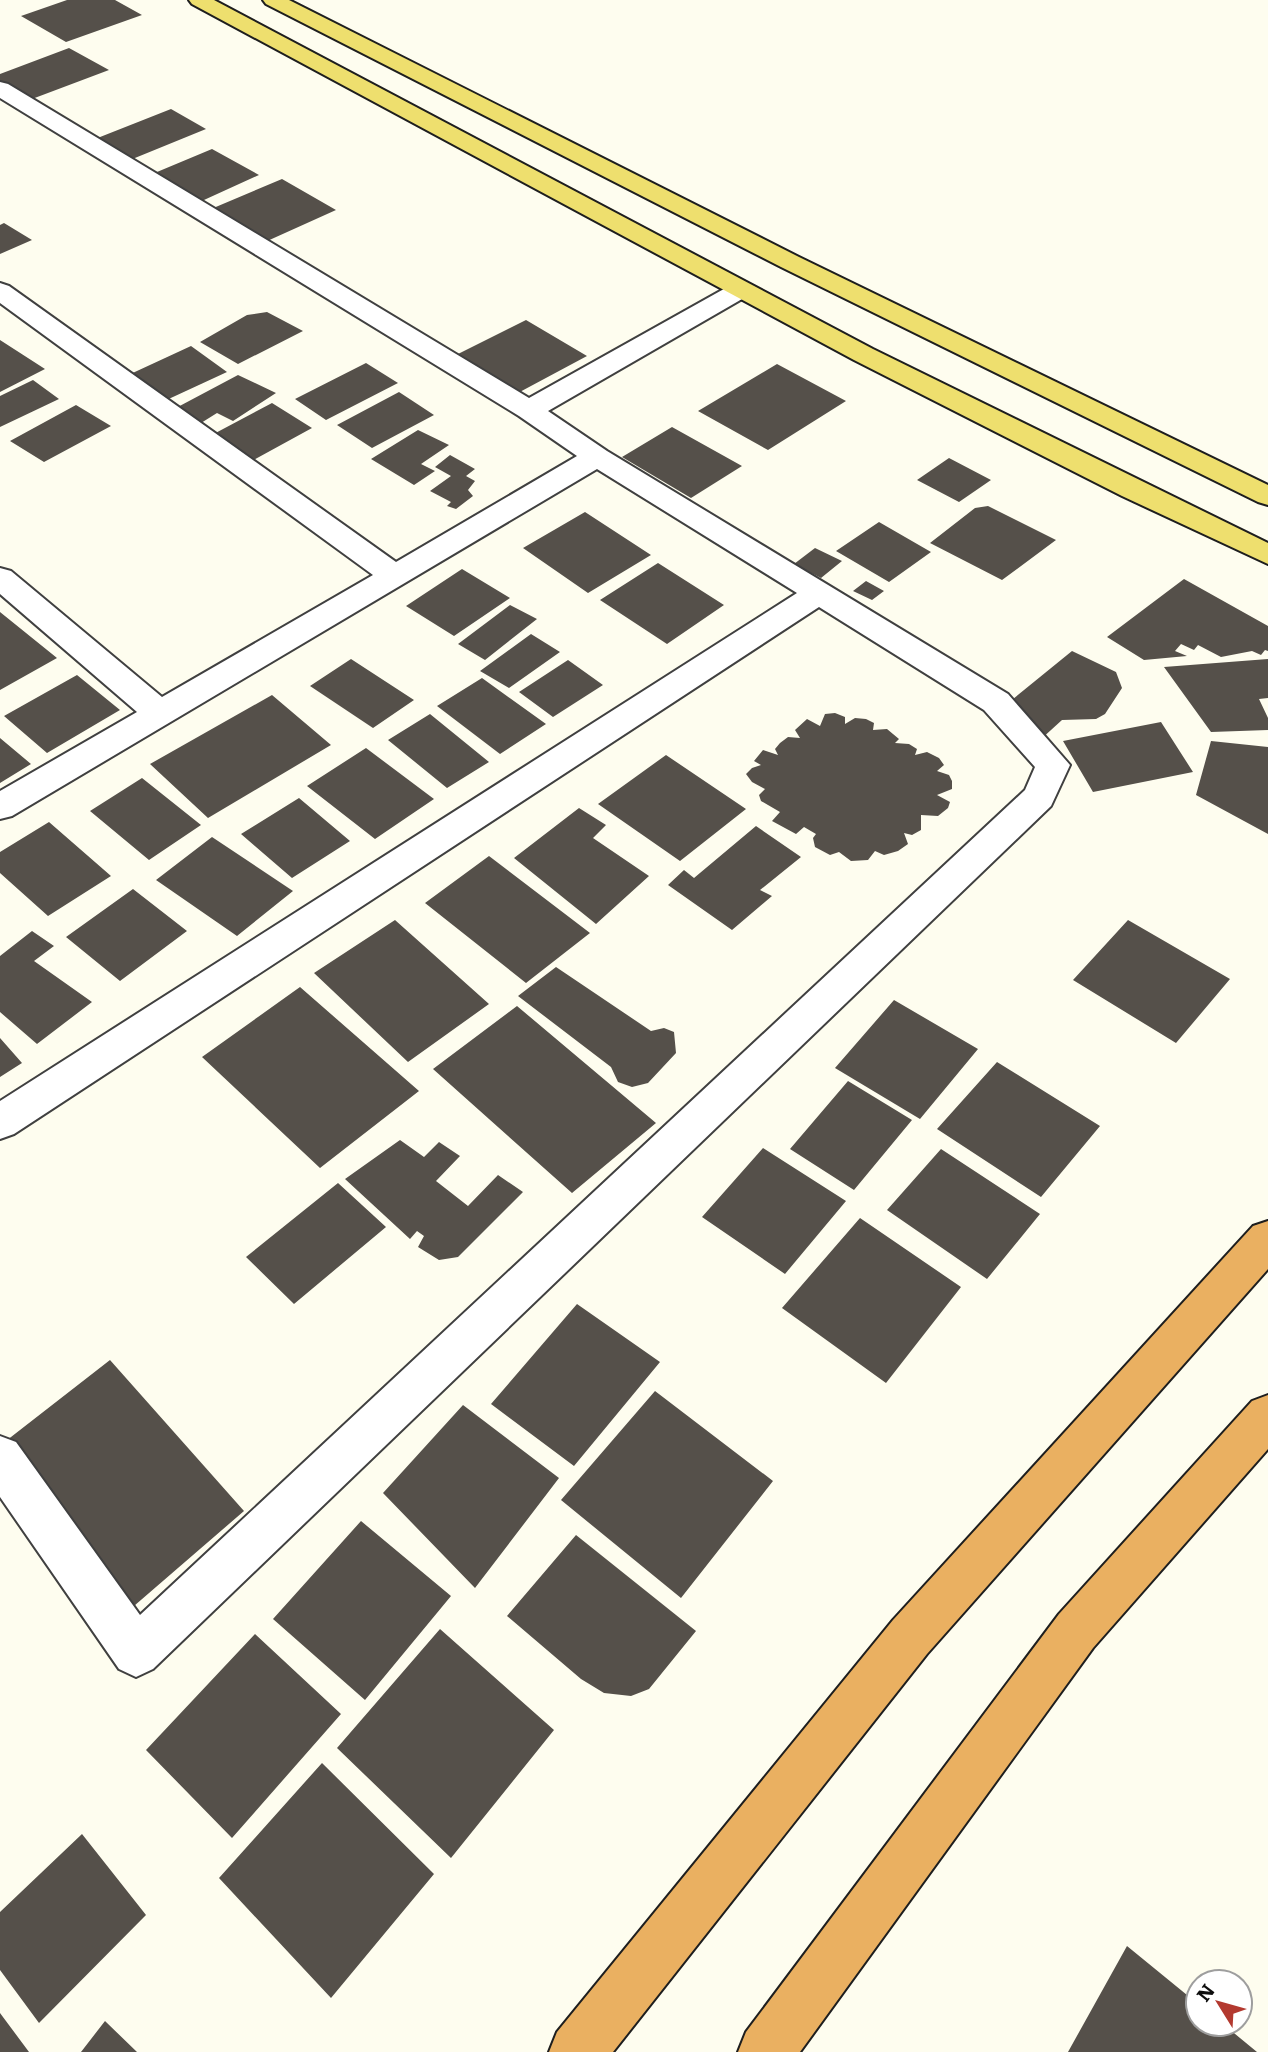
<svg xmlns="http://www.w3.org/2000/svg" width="1268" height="2052" font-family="Literata,serif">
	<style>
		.building { fill: #55504a }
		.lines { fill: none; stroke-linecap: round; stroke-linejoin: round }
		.minor-casing { stroke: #404040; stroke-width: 4 }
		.major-casing { stroke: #1e1e1e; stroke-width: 4 }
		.highway-casing { stroke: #1e1e1e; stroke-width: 4 }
		.minor { fill: #fff; fill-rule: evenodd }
		.major { fill: #eedf6e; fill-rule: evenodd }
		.highway { fill: #eab061; fill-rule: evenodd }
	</style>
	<rect width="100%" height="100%" fill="#fefdef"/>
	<path class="building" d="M67 0H115L142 15 66 42 21 16Z
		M69 48 109 70 24 102 0 88V74Z
		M171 109 206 129 130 160 95 139Z
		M212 149 259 175 193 205 145 177Z
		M282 179 336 210 265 242 211 209Z
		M4 223 32 240 0 254V225Z
		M267 312 303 331 238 364 200 342 247 315Z
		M526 320 587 356 516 394 454 356Z
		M0 340 45 369 0 392Z
		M191 346 227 372 160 403 124 377Z
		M366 363 398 383 326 420 295 399Z
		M777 364 846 401 768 450 698 411Z
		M238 375 276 393 233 421 217 413 201 423 174 409Z
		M33 380 59 399 0 427V396Z
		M399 392 434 415 372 448 337 425Z
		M272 403 312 428 248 463 208 437Z
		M76 405 111 426 44 462 10 441Z
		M672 427 742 466 691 498 622 457Z
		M418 430 449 445 421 464 435 471 414 485 371 459Z
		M450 455 475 469 466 476 475 481 468 490 473 496 456 509 447 506 451 502 430 491 451 476 435 467Z
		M949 458 991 480 959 502 917 480Z
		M988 506 1056 540 1002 580 930 543 975 508Z
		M585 512 651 555 588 593 523 548Z
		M879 522 931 552 889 582 836 551Z
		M815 548 842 561 821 578 794 564Z
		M658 563 724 605 667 644 600 600Z
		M462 569 510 598 454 636 406 606Z
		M1184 579 1268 626V651L1265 650 1261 655 1252 651 1221 657 1198 645 1194 650 1181 644 1175 651 1187 656 1144 660 1107 637Z
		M866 581 884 591 872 600 853 591Z
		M510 605 537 619 485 660 458 644Z
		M0 612 57 658 0 690Z
		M531 634 560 652 509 688 480 671Z
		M1072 651 1116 672 1122 688 1105 714 1096 719 1062 720 1040 740 992 716Z
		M351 659 414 700 373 728 310 686Z
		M1268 659V698L1259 699 1268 718V730L1211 732 1164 667Z
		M568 660 603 685 553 717 519 692Z
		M77 675 120 710 47 753 4 716Z
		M482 678 546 724 500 754 437 706Z
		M272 695 331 745 208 818 150 764Z
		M835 713 845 717V724L855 718 866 719 874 723 873 730 887 729 899 739 895 743 909 744 917 749 915 755 927 752 939 758 944 765 937 771 949 775 952 781V789L937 795 950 802 948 808 938 816 921 815V830L912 835 904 833 908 844 898 851 884 855 875 851 868 860 851 861 839 852 830 855 815 847 813 838 816 834 804 827 796 834 772 821 780 812 761 801 759 795 765 789 752 782 746 774 752 768 761 765 754 761 763 750 778 755 775 749 780 743 788 737 800 738 795 730 807 719 820 726 825 714Z
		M430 714 489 762 447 788 388 740Z
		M1161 722 1193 772 1093 792 1063 741Z
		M0 738 31 764 0 783Z
		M1211 741 1268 747V834L1196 795Z
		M366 748 434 799 375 839 307 786Z
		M666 755 746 809 680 861 598 804Z
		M142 778 201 825 149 860 90 811Z
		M299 798 350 841 292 878 241 834Z
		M579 808 606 825 593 838 649 876 596 924 514 858Z
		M49 822 111 876 48 916 0 873V852Z
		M756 826 801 857 760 890 772 896 732 930 668 885 684 870 694 878Z
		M212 837 293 891 237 936 156 880Z
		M489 856 590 933 526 983 425 903Z
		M133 889 187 931 120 981 66 937Z
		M395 920 489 1004 408 1062 314 973Z
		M1128 920 1230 979 1176 1043 1073 980Z
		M32 931 54 946 34 961 92 1002 37 1044 0 1012V956Z
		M556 967 651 1031 664 1028 674 1032 676 1053 648 1083 632 1087 618 1082 611 1067 518 996Z
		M300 987 419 1091 320 1168 202 1057Z
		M894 1000 978 1049 920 1119 835 1068Z
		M517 1006 656 1123 572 1193 433 1069Z
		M0 1038 22 1063 0 1077Z
		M997 1062 1100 1126 1041 1197 937 1129Z
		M848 1081 912 1120 854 1190 790 1149Z
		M400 1140 424 1157 439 1142 460 1156 436 1181 468 1206 498 1175 523 1192 458 1257 439 1260 418 1247 424 1236 417 1231 410 1239 345 1179Z
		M763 1148 846 1201 785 1274 702 1217Z
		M941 1149 1040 1214 987 1279 887 1210Z
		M338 1183 386 1227 294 1304 246 1257Z
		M860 1218 961 1287 886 1383 782 1308Z
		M577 1304 660 1362 574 1466 491 1404Z
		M110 1360 244 1511 134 1606 2 1444Z
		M655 1391 773 1481 681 1598 561 1500Z
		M463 1405 559 1478 475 1588 383 1493Z
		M361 1521 451 1596 365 1700 273 1619Z
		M576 1535 696 1631 649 1689 631 1696 604 1693 581 1679 507 1616Z
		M440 1629 554 1730 451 1858 337 1748Z
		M255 1634 341 1714 232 1838 146 1750Z
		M322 1763 434 1874 331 1998 219 1878Z
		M82 1834 146 1915 39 2023 0 1970V1912Z
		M1127 1946 1198 2004V2024H1223L1257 2052H1068Z
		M0 2013 29 2052H0Z
		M105 2021 137 2052H81Z"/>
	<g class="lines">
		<defs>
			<path id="minor" d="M0 82 8 84 529 398 731 285 740 282 749 285 753 290 749 295 548 411 607 451 1008 694 1070 765 1051 806 153 1669 136 1677 119 1669 0 1497V1436L16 1442 140 1615 1025 790 1035 767 984 710 819 607 14 1134 0 1139V1101L797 593 597 469 12 816 0 819V791L137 712 0 594V568L11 571 162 697 373 575 0 303V283L9 286 396 562 577 456 519 416 0 98Z"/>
			<path id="major" d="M189 0H214L873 349 1268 543V564L1122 496 854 360 192 4Z
				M263 0H289L799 257 1268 485V505L1258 502 781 267 266 4Z"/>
			<path id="highway" d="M1268 1221V1269L927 1654 613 2052H549L557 2032 893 1620 1253 1226Z
				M1268 1395V1449L1093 1648 800 2052H738L746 2032 1059 1614 1252 1401Z"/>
		</defs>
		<use href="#minor" class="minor-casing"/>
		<use href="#major" class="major-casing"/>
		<use href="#highway" class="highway-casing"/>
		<use href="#minor" class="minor"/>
		<use href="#major" class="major"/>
		<use href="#highway" class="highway"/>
	</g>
	<g transform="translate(1219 2003) rotate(307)"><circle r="33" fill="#ffffff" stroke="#9e9e9e" stroke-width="2"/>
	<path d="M0-5L12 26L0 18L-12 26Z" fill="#b3392f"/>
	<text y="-10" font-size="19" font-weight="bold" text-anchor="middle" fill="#0d0d0d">N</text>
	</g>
</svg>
